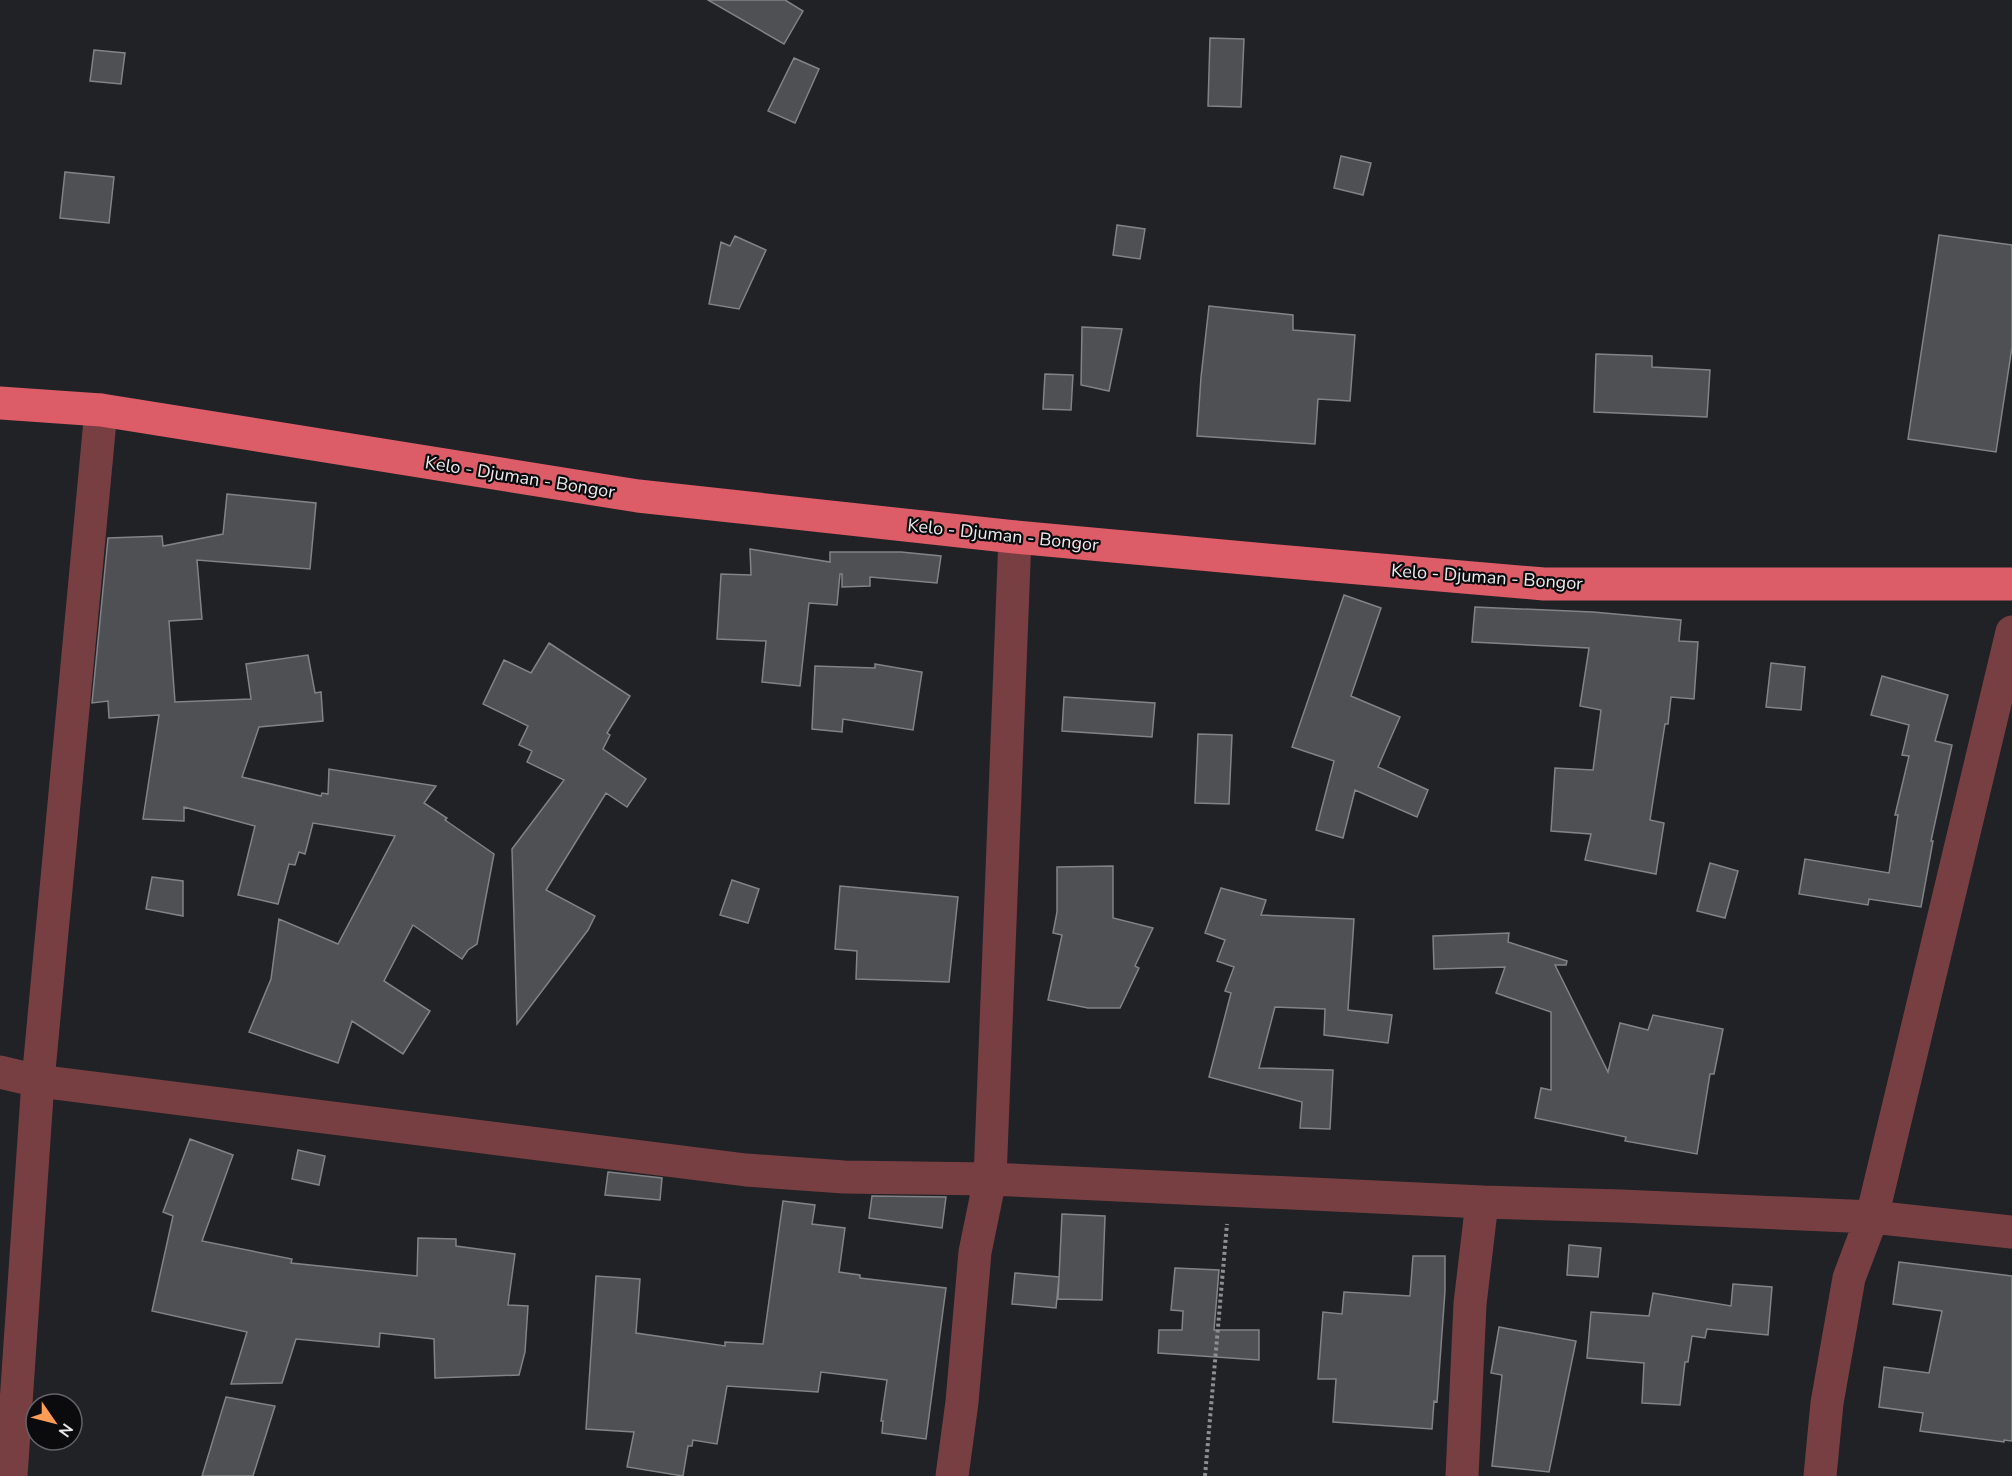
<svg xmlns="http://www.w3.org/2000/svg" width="2012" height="1476" font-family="'Nunito Sans',sans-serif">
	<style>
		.building { fill: #4f5054; stroke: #828387; stroke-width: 1.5 }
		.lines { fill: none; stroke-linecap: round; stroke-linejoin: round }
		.path { stroke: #8f8f92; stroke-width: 4; stroke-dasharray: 3 3; stroke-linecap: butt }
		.minor { stroke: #783f43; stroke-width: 33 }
		.trunk { stroke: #dc5c68; stroke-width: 33 }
		.labels { text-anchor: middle; stroke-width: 4.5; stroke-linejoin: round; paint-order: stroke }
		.street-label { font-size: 18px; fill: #eaeaed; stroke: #0b0b0d }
	</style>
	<rect width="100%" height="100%" fill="#212225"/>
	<path class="building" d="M708 0H785L803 11 784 44Z
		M1210 38 1244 39 1241 107 1208 106Z
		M94 50 125 53 121 84 90 81Z
		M794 58 819 69 795 123 768 111Z
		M1341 156 1371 163 1363 195 1334 188Z
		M65 172 114 177 109 223 60 218Z
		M1117 225 1145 229 1140 259 1113 255Z
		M1939 235 2012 245V347L1996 452 1908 439Z
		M735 236 766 250 739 309 709 304 721 242 730 246Z
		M1209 306 1293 315V330L1355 335 1350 401 1318 399 1315 444 1197 436 1201 377Z
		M1082 327 1122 329 1109 391 1081 385Z
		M1596 354 1652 356V367L1710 370 1707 417 1594 412Z
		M1045 374 1073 375 1071 410 1043 409Z
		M227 494 316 503 310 569 197 560 202 619 169 621 175 702 251 699 246 664 308 655 315 693 321 692 323 721 259 727 242 777 321 796 322 793 328 794 329 769 436 786 424 803 447 818 445 820 494 854 477 944 468 950 462 959 413 925 384 981 430 1011 403 1054 352 1021 338 1063 249 1032 271 979 279 919 338 944 395 836 313 823 305 854 299 852 295 865 289 864 278 904 238 895 255 826 184 807V821L143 819 159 715 109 718 108 701 92 703 108 538 162 536 163 546 223 534Z
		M750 549 830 562V552H901L941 556 937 583 870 577V586L842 587V574H840L837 605 809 603 800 686 762 682 766 641 717 639 721 574 751 575Z
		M1344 595 1381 608 1351 696 1400 717 1378 767 1428 790 1417 817 1355 790 1343 838 1316 830 1334 761 1292 747Z
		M1475 607 1593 612 1681 620 1679 641 1698 642 1694 699 1671 697 1668 724H1665L1650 820 1664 823 1656 874 1585 860 1591 834 1551 831 1555 768 1593 770 1601 710 1580 706 1589 648 1472 642Z
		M549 643 630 696 607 733 610 735 603 749 646 779 627 807 606 793 546 890 595 916 588 930 517 1024 512 849 564 780 527 762 532 751 519 745 528 726 483 704 504 660 531 673Z
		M1771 663 1805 667 1801 710 1766 707Z
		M875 664 922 672 913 730 843 719 842 732 812 729 815 666 875 668Z
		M1882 676 1948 695 1935 741 1952 745 1931 841H1933L1921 907 1869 899 1868 905 1799 894 1805 859 1889 873 1898 815H1895L1909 756 1902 755 1909 725 1871 715Z
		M1064 697 1155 703 1152 737 1062 731Z
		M1198 734 1232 735 1229 804 1195 803Z
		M1710 863 1738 871 1725 918 1697 911Z
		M1113 866V918L1153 928 1135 966 1139 968 1120 1008H1088L1048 1000 1062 935 1053 933 1057 912V867Z
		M152 877 183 881V916L146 909Z
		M732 880 759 889 748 923 720 915Z
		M840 886 958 897 949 982 856 979 857 951 835 949Z
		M1221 888 1266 900 1261 915 1354 919 1348 1010 1392 1015 1388 1043 1324 1035 1325 1009 1275 1007 1259 1068 1333 1070 1330 1129 1300 1128 1302 1102 1209 1077 1231 993 1225 991 1234 967 1217 961 1225 940 1205 933Z
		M1509 933 1508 942 1567 961 1566 965H1555L1608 1072 1620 1023 1648 1030 1653 1015 1723 1029 1714 1074H1710L1697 1154 1625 1141 1626 1137 1535 1118 1541 1088 1551 1090V1012L1496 993 1505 967 1434 969 1433 936Z
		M190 1139 233 1155 202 1241 292 1259 291 1263 417 1276 418 1238 456 1239V1246L515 1254 508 1305 528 1306 525 1352 519 1375 435 1378 434 1339 380 1333 379 1347 296 1339 282 1383 231 1384 247 1332 152 1311 173 1216 163 1212Z
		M298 1150 325 1156 319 1185 292 1179Z
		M608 1172 662 1178 660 1200 605 1195Z
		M872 1196 946 1197 942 1228 869 1218Z
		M783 1201 815 1205 812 1224 845 1228 839 1272 860 1275V1278L946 1288 926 1439 882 1433 883 1421H881L887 1380 821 1372 818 1392 727 1386 717 1444 693 1440 692 1446H688L683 1476 627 1467 634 1432 586 1429 596 1276 640 1279 636 1333 725 1346V1342L763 1344Z
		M1062 1214 1105 1216 1102 1300 1058 1299Z
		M1569 1245 1601 1248 1598 1277 1567 1275Z
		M1413 1256H1445V1291L1437 1402 1434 1401 1432 1429 1333 1422 1336 1379H1318L1323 1312 1342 1314 1344 1292 1410 1296Z
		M1899 1262 2012 1276V1441L2004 1440V1442L1920 1431 1923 1413 1879 1407 1884 1367 1929 1373 1942 1311 1893 1304Z
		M1175 1268 1219 1270 1214 1330H1259V1360L1158 1353 1159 1330H1182L1183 1311 1171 1310Z
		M1015 1273 1059 1277 1056 1308 1012 1304Z
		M1733 1284 1772 1287 1768 1335 1707 1329 1705 1338 1692 1336 1688 1362H1685L1680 1405 1642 1403 1644 1363 1587 1358 1591 1312 1649 1316 1653 1293 1731 1306Z
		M1499 1327 1576 1341 1549 1472 1492 1466 1502 1375 1491 1373Z
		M226 1397 275 1406 253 1476H202Z"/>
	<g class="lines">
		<path class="path" d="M1205 1476 1227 1224"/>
		<path class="minor" d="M0 1072 38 1081 746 1170 844 1177 990 1179 1482 1202 1621 1206 1872 1217 2012 1232
			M11 1476 38 1081 101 410
			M952 1476 962 1402 975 1252 990 1179 1015 537
			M1462 1476 1470 1304 1482 1202
			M1820 1476 1827 1403 1849 1278 1872 1217 2012 632"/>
		<path class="trunk" d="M0 403 101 410 638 496 1015 537 1266 560 1544 584H2012"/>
	</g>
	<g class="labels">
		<g class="street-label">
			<text transform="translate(520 477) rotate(9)" y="6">Kelo - Djuman - Bongor</text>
			<text transform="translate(1003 535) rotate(6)" y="6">Kelo - Djuman - Bongor</text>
			<text transform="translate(1487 577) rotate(4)" y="6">Kelo - Djuman - Bongor</text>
		</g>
	</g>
	<g transform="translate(54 1422) rotate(125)"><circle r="28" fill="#0b0b0d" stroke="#646467" stroke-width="1.5"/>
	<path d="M0-4.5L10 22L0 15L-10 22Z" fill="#fd9c55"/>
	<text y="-9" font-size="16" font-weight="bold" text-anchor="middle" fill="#eaeaed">N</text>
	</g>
</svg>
